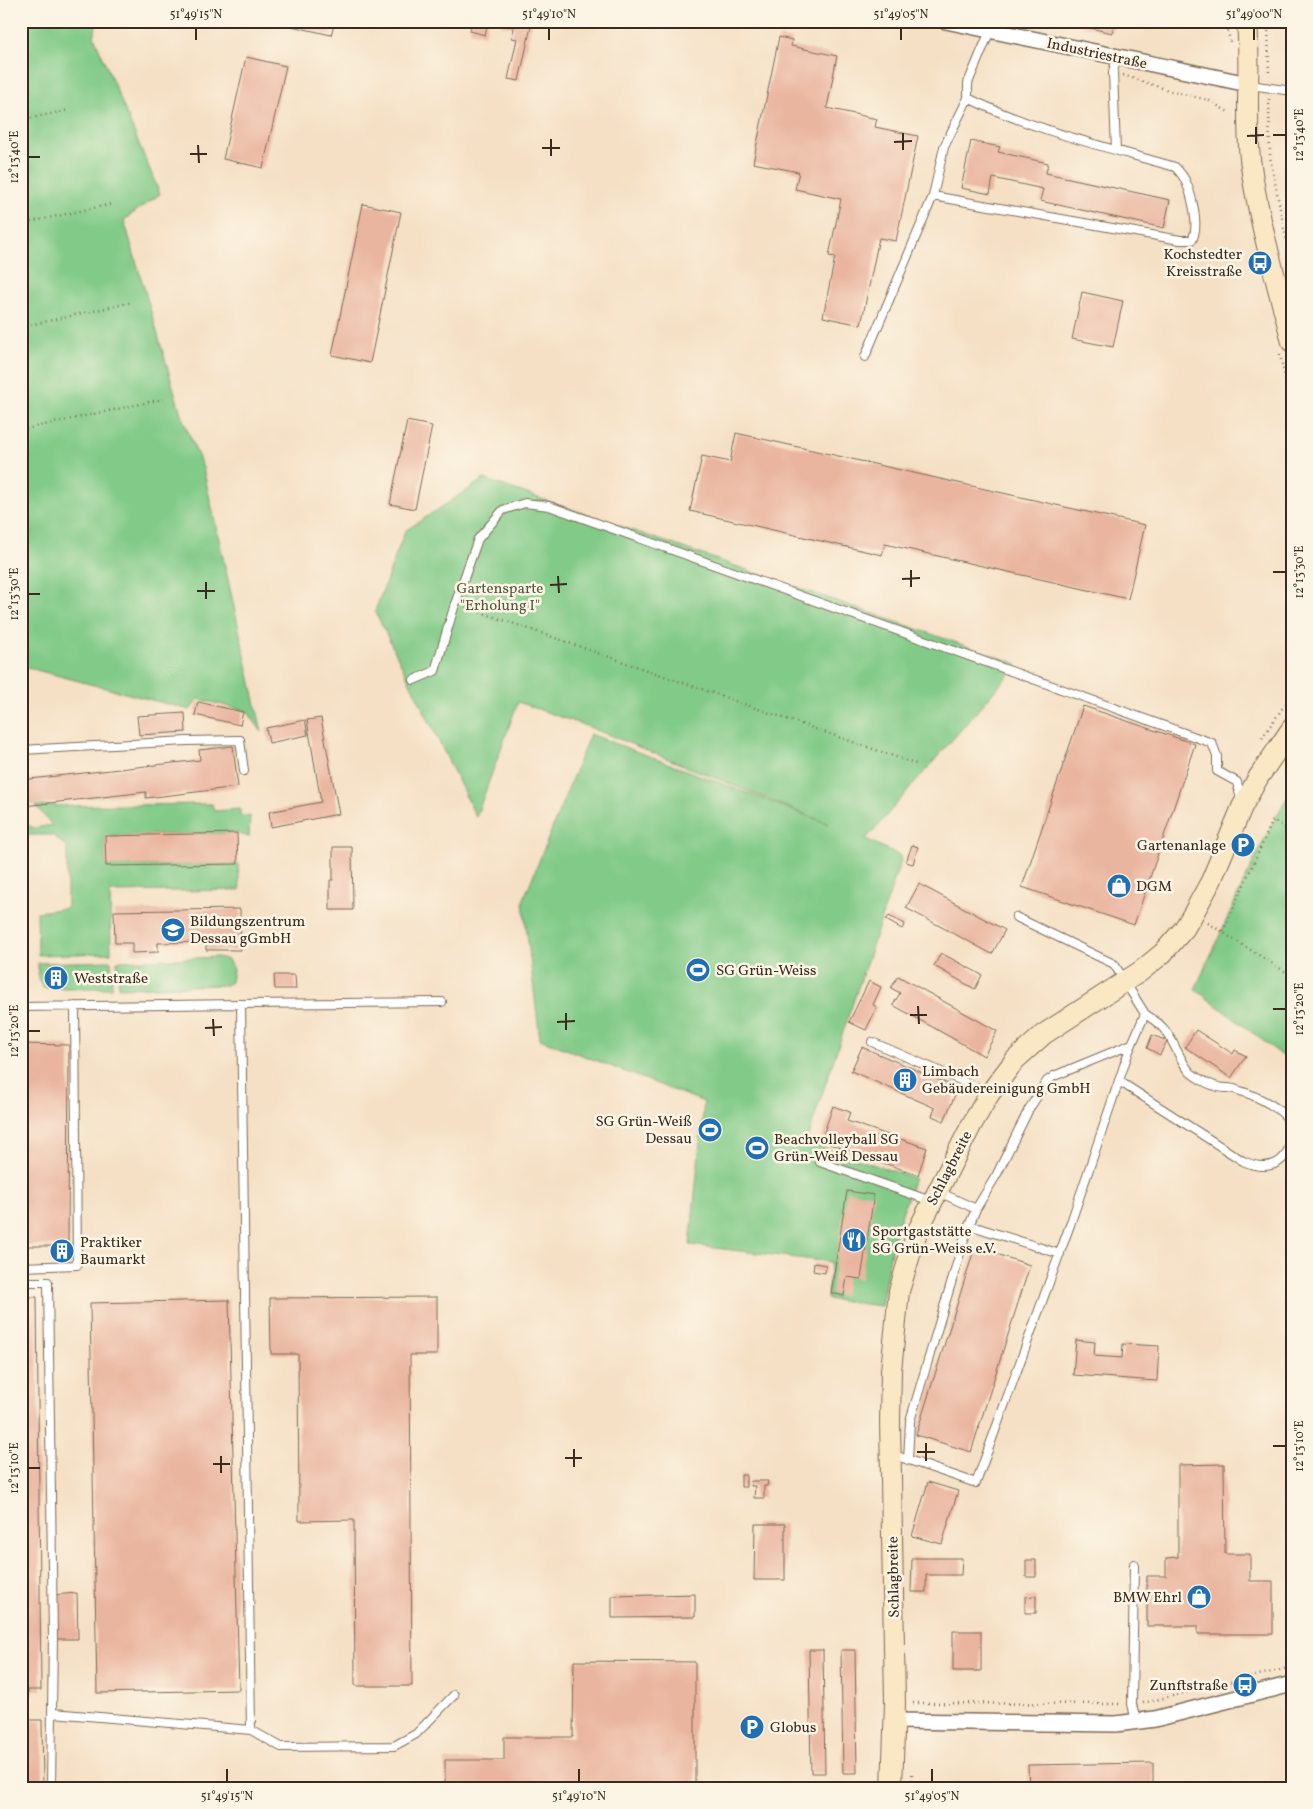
<svg xmlns="http://www.w3.org/2000/svg" width="1313" height="1809" font-family="Vollkorn,serif">
	<style>
		.green { fill: #81ca87; stroke: #5e7a52 }
		.building { fill: #eab59f }
		.lines { fill: none; stroke-linecap: round; stroke-linejoin: round }
		.lane-casing { stroke: #7c6a58; stroke-width: 10 }
		.street-casing { stroke: #7c6a58; stroke-width: 18 }
		.secondary-casing { stroke: #7c6a58; stroke-width: 22 }
		.path { stroke: #7c6a58; stroke-width: 2.5; stroke-dasharray: 1 4; stroke-linecap: butt }
		.lane { stroke: #fff; stroke-width: 8 }
		.street { stroke: #fff; stroke-width: 15 }
		.secondary { stroke: #fae7c3; stroke-width: 20 }
		.ticks { fill: none; stroke: #3b2a1e; stroke-width: 2 }
		.labels { text-anchor: middle; stroke-width: 5; stroke-linejoin: round; paint-order: stroke }
		.street-label { font-size: 15px; fill: #3b2a1e; stroke: #fcf5e5 }
		.poi-label { font-size: 15px; fill: #3b2a1e; stroke: #fcf5e5; text-anchor: start }
		.park-label { font-size: 15px; fill: #505a3e; stroke: #fcf5e5 }
		.neatline { fill: none; stroke: #3b2a1e; stroke-width: 2 }
		.ticks-label { font-size: 12px; text-anchor: middle; fill: #3b2a1e }
	</style>
	<rect width="100%" height="100%" fill="#fcf5e5"/>
	<filter id="ink" filterUnits="userSpaceOnUse"><feTurbulence type="fractalNoise" baseFrequency=".02" numOctaves="2"/><feDisplacementMap in="SourceGraphic" scale="10" xChannelSelector="R" yChannelSelector="G"/><feConvolveMatrix kernelMatrix="1 2 1 2 8 2 1 2 1" color-interpolation-filters="sRGB"/></filter>
	<filter id="wash" filterUnits="userSpaceOnUse"><feTurbulence type="fractalNoise" baseFrequency=".0096" numOctaves="4" result="noise"/><feDisplacementMap in="SourceGraphic" scale="20" xChannelSelector="R" yChannelSelector="G"/><feGaussianBlur stdDeviation="1.12" result="paint"/><feColorMatrix in="noise" values="0 0 0 0 0 0 0 0 0 0 0 0 0 0 0 0 0 1.4 0 .05"/><feComposite in="paint" operator="in"/></filter>
	<g filter="url(#wash)">
		<rect width="100%" height="100%" fill="#f5e0c5"/>
		<path class="green" d="M21 21H97L94 36 160 194 124 220 182 417 203 468 262 732 247 711 198 699 190 710 21 666Z
			M484 479 1018 664 866 839 902 857 806 1142 914 1178 893 1240 881 1306 827 1299 831 1262 690 1245 704 1102 540 1039 523 901 590 734 829 824 589 727 518 702 476 817 375 611 405 531Z
			M1292 789V1063L1195 989C1227 922 1254 852 1292 789Z
			M212 804 214 811 240 809V816H250L249 837 237 833 105 836 106 866 238 864 240 890 110 892 111 953 38 955 37 912 67 908V847L52 835H21V822L34 828 52 825 36 806Z
			M218 957 228 960 233 969 231 982 226 985 119 988 117 961Z
			M111 961 112 988H43L38 979V963Z"/>
		<g id="blocks">
			<path class="building" d="M293 21H335L331 35 291 26Z
				M472 21H488L485 35 470 31Z
				M501 21H535L531 26 519 81 508 79 517 39 512 38 514 27 501 25Z
				M1060 21H1115L1112 33Z
				M779 37 792 40 791 46 837 56 827 108 877 119 875 127 918 136 896 241 879 238 861 325 823 317 835 257 829 256 841 199 795 189 799 172 753 163Z
				M246 57 286 66 263 168 223 159Z
				M971 141 1000 147 998 152 1048 163 1046 173 1170 200 1164 228 1040 201 1043 189 993 178 990 194 961 188Z
				M363 204 401 212 370 363 332 355Z
				M1082 292 1123 301 1113 347 1072 339Z
				M407 421 432 426 415 509 390 504Z
				M736 433 1145 525 1128 599 885 544 882 555 690 511 702 456 730 462Z
				M198 702 243 712 240 725 195 715Z
				M1083 706 1195 744 1134 925 1022 887Z
				M185 713 186 732 139 735 137 716Z
				M321 718 339 814 271 827 269 812 321 802 307 720Z
				M305 720 308 735 269 743 266 728Z
				M233 746 238 787 146 798V792L24 806 21 780 200 760 199 750Z
				M237 833 238 864 106 866 105 836Z
				M912 845 918 847 913 864 906 862Z
				M333 847H352L353 910H330V880H333Z
				M919 884 1005 930 992 954 906 908Z
				M240 909 241 950H206V942L158 943V952L132 953V943H115L114 911Z
				M889 916 905 924 902 929 886 920Z
				M941 953 982 975 975 989 934 966Z
				M53 972H60V985H53Z
				M274 975H295L296 989H275Z
				M898 976 997 1031 984 1056 893 1005 900 993 891 988Z
				M869 981 881 987 873 1005 877 1007 866 1030 849 1022Z
				M1196 1030 1233 1054 1235 1050 1246 1056 1231 1078 1185 1047Z
				M1152 1035 1167 1041 1160 1055 1147 1048Z
				M21 1044 69 1045 68 1246H21Z
				M862 1047 958 1088 944 1121 932 1116 935 1108 851 1071Z
				M833 1106 850 1112 847 1121 927 1148 918 1175 821 1141Z
				M847 1191 874 1195 861 1279 847 1277 844 1296 831 1293Z
				M67 1247V1255H56V1248Z
				M975 1247 1030 1265 971 1452 916 1435Z
				M814 1263 826 1265 825 1273 813 1271Z
				M21 1297H37L41 1690H28L29 1720H42L43 1788H21Z
				M437 1297V1355H410L412 1686H355L354 1520 299 1521 298 1354H271L270 1298Z
				M229 1300 239 1690 97 1693 90 1303Z
				M1076 1340 1095 1342 1094 1356 1122 1358 1123 1344 1159 1346 1157 1381 1073 1375Z
				M1224 1464 1225 1554H1250V1581H1273V1634H1198V1626H1147V1576H1166V1558L1178 1557V1465Z
				M741 1475H746V1487H741Z
				M751 1481H768L767 1486H764V1498H754L755 1486H751Z
				M928 1482 958 1491 942 1544 912 1536Z
				M755 1524H785V1580H754Z
				M912 1558H962L961 1575H926V1592H911Z
				M1026 1560H1036V1577H1026Z
				M77 1593 78 1639H54L53 1595Z
				M695 1594V1617L612 1618V1596Z
				M1036 1596V1613H1025V1597Z
				M953 1631H981V1671H953Z
				M809 1650H823L825 1773H811Z
				M841 1650H855L857 1773H843Z
				M574 1661 695 1662V1788H445V1760H504V1737H573Z
				M1153 1763V1788H1029L1028 1765Z"/>
		</g>
	</g>
	<g filter="url(#ink)">
		<use href="#blocks" fill-opacity="0" stroke="#7c6a58" stroke-width="1"/>
		<g class="lines">
			<defs>
				<path id="lane" d="M1250 85 1292 91
					M1116 150 1113 72 1117 57
					M933 196 944 147 968 98
					M865 357 933 196 1180 240H1192C1200 226 1192 195 1185 180 1183 176 1179 171 1175 167 1106 147 1033 130 968 98V83L990 31
					M414 680 435 671 455 604 478 539 503 510 525 503 549 506 1212 743 1217 756V771L1237 782 1241 800
					M21 750 187 741 240 740 244 771
					M241 1004 442 1002
					M21 1007 241 1004 251 1730
					M872 1042 990 1093
					M1119 1081 1243 1161C1265 1171 1287 1167 1291 1139 1292 1131 1292 1124 1287 1118 1278 1106 1252 1094 1237 1090 1230 1087 1222 1089 1215 1086 1208 1084 1197 1078 1191 1073 1180 1063 1174 1039 1163 1028 1158 1022 1151 1018 1145 1014
					M820 1162 931 1201
					M939 1192 976 1209
					M969 1225 1060 1254
					M21 1267 77 1265 75 1006
					M21 1282H48L53 1638 51 1788
					M892 1458 900 1457 976 1483 1070 1225 1129 1051 1145 1014 1114 964 1016 917
					M908 1460 910 1421 966 1233 976 1209 997 1174 1029 1109 1047 1081 1054 1076 1132 1044
					M1134 1564 1132 1704 1136 1722
					M53 1713 251 1730 281 1747 394 1746 416 1734 454 1695"/>
				<path id="street" d="M946 21 1248 84
					M894 1721 1116 1724 1155 1719 1292 1684"/>
				<path id="secondary" d="M1247 21C1251 67 1245 113 1250 159 1258 221 1277 282 1292 342
					M892 1788 895 1703 890 1421 891 1371 899 1291 917 1232 972 1124 990 1093 1015 1060 1044 1034 1141 971 1163 953 1184 929 1193 914 1211 881 1242 807 1258 778 1292 728"/>
			</defs>
			<use href="#lane" class="lane-casing"/>
			<use href="#street" class="street-casing"/>
			<use href="#secondary" class="secondary-casing"/>
			<path class="path" d="M1226 21 1230 42
				M1268 21 1269 76
				M1123 75 1174 92 1208 100 1230 113
				M1269 99 1270 157 1285 234 1292 258
				M21 120 69 110
				M21 224 112 204
				M21 327 133 302
				M1280 354 1292 411
				M21 430 163 399
				M466 607 916 764
				M1262 738 1292 694
				M1208 923 1292 976
				M1223 931 1273 820 1292 832
				M913 1703 1122 1704
				M1143 1703 1292 1667
				M912 1774V1788"/>
			<use href="#lane" class="lane"/>
			<use href="#street" class="street"/>
			<use href="#secondary" class="secondary"/>
		</g>
	</g>
	<path class="ticks" d="M196 28V40M549 28V40M901 28V40M1254 28V40M1256 127V144M903 133V150M1273 135H1286M1247 136 1264 135M551 139V156M894 142 912 141M198 145 199 163M542 148H560M190 154H207M28 157H40M911 570V587M1273 572H1286M558 576 559 593M902 579 920 578M206 582V599M550 585 567 584M197 591H215M28 594H40M918 1006 919 1024M1273 1009H1286M566 1013V1030M910 1015H927M213 1019 214 1036M557 1022 575 1021M205 1028 222 1027M28 1031H40M926 1443V1461M1273 1446H1286M574 1449V1467M917 1452H935M221 1456V1473M565 1458H582M213 1464H230M28 1468H40M227 1769V1782M579 1769V1782M932 1769V1782"/>
	<defs>
		<symbol id="bus-disc" viewBox="-11 -11 22 22"><circle r="9.5" fill="#1f6fb2" stroke="#fcf5e5"/><path d="M-5-6H5V4H4V6H2V4H-2V6H-4V4H-5ZM-3.5-4V0h7V-4ZM-3.5 1.2v1.5H-2V1.2ZM2 1.2v1.5H3.5V1.2Z" fill="#fff"/></symbol>
		<symbol id="parking-disc" viewBox="-11 -11 22 22"><circle r="9.5" fill="#1f6fb2" stroke="#fcf5e5"/><path d="M-3.5-5.5H1a3.5 3.5 0 0 1 0 7H-1V5.5H-3.5ZM-1-3.4V-.6H.8a1.4 1.4 0 0 0 0-2.8Z" fill="#fff"/></symbol>
		<symbol id="shop-disc" viewBox="-11 -11 22 22"><circle r="9.5" fill="#1f6fb2" stroke="#fcf5e5"/><path d="M-5-2.5h2.3a2.7 3.5 0 0 1 5.4 0H5L5.5 6h-11ZM-1.5-2.5h3a1.5 2.3 0 0 0-3 0Z" fill="#fff"/></symbol>
		<symbol id="school-disc" viewBox="-11 -11 22 22"><circle r="9.5" fill="#1f6fb2" stroke="#fcf5e5"/><path d="M0-5L7-2L0 1L-7-2ZM-4 1L0 2.5L4 1V4Q0 6-4 4Z" fill="#fff"/></symbol>
		<symbol id="stadium-disc" viewBox="-11 -11 22 22"><circle r="9.5" fill="#1f6fb2" stroke="#fcf5e5"/><path d="M0-5a6.5 5 0 1 0 0 10a6.5 5 0 1 0 0-10ZM-3.5-1.8h7v3.6h-7Z" fill="#fff"/></symbol>
		<symbol id="building-disc" viewBox="-11 -11 22 22"><circle r="9.5" fill="#1f6fb2" stroke="#fcf5e5"/><path d="M-4-6H4V6H1V3H-1V6H-4ZM-2.5-4.3h1.7v1.8h-1.7ZM.8-4.3h1.7v1.8H.8ZM-2.5-1h1.7V.8h-1.7ZM.8-1h1.7V.8H.8Z" fill="#fff"/></symbol>
		<symbol id="restaurant-disc" viewBox="-11 -11 22 22"><circle r="9.5" fill="#1f6fb2" stroke="#fcf5e5"/><path d="M-5-6h1v4h1v-4h1v4h1v-4h1v5L-1.5 .5V6h-2V.5L-5-1ZM5-6V6H3V1.5H1.5Q1.5-4 5-6Z" fill="#fff"/></symbol>
	</defs>
	<g fill-rule="evenodd">
		<use href="#bus-disc" x="1246" y="249" width="28" height="28"/>
		<use href="#parking-disc" x="1229" y="831" width="28" height="28"/>
		<use href="#shop-disc" x="1105" y="872" width="28" height="28"/>
		<use href="#school-disc" x="159" y="916" width="28" height="28"/>
		<use href="#stadium-disc" x="684" y="956" width="28" height="28"/>
		<use href="#building-disc" x="42" y="964" width="28" height="28"/>
		<use href="#building-disc" x="891" y="1066" width="28" height="28"/>
		<use href="#stadium-disc" x="696" y="1116" width="28" height="28"/>
		<use href="#stadium-disc" x="743" y="1134" width="28" height="28"/>
		<use href="#restaurant-disc" x="840" y="1226" width="28" height="28"/>
		<use href="#building-disc" x="48" y="1237" width="28" height="28"/>
		<use href="#shop-disc" x="1185" y="1583" width="28" height="28"/>
		<use href="#bus-disc" x="1231" y="1671" width="28" height="28"/>
		<use href="#parking-disc" x="738" y="1713" width="28" height="28"/>
	</g>
	<g class="labels">
		<g class="street-label">
			<text transform="translate(1097 53) rotate(12)" y="5">Industriestraße</text>
			<text transform="translate(949 1168) rotate(-63)" y="5">Schlagbreite</text>
			<text transform="translate(893 1577) rotate(-91)" y="5">Schlagbreite</text>
		</g>
		<g class="poi-label">
			<text x="1242" y="259" text-anchor="end">Kochstedter<tspan x="1242" dy="17">Kreisstraße</tspan></text>
			<text x="1226" y="850" text-anchor="end">Gartenanlage</text>
			<text x="1136" y="891">DGM</text>
			<text x="190" y="926">Bildungszentrum<tspan x="190" dy="17">Dessau gGmbH</tspan></text>
			<text x="716" y="975">SG Grün-Weiss</text>
			<text x="74" y="983">Weststraße</text>
			<text x="922" y="1076">Limbach<tspan x="922" dy="17">Gebäudereinigung GmbH</tspan></text>
			<text x="692" y="1126" text-anchor="end">SG Grün-Weiß<tspan x="692" dy="17">Dessau</tspan></text>
			<text x="774" y="1144">Beachvolleyball SG<tspan x="774" dy="17">Grün-Weiß Dessau</tspan></text>
			<text x="872" y="1236">Sportgaststätte<tspan x="872" dy="17">SG Grün-Weiss e.V.</tspan></text>
			<text x="80" y="1247">Praktiker<tspan x="80" dy="17">Baumarkt</tspan></text>
			<text x="1182" y="1602" text-anchor="end">BMW Ehrl</text>
			<text x="1228" y="1690" text-anchor="end">Zunftstraße</text>
			<text x="770" y="1732">Globus</text>
		</g>
		<g class="park-label">
			<text x="500" y="593">Gartensparte<tspan x="500" dy="17">"Erholung I"</tspan></text>
		</g>
	</g>
	<rect width="1313" height="1809" fill="none" stroke="#fcf5e5" stroke-width="55"/>
	<rect x="28" y="28" width="1258" height="1754" class="neatline"/>
	<g class="ticks-label">
		<text x="196" y="18">51°49'15"N</text>
		<text x="549" y="18">51°49'10"N</text>
		<text x="901" y="18">51°49'05"N</text>
		<text x="1254" y="18">51°49'00"N</text>
		<text transform="translate(1299 135) rotate(-90)" y="4">12°13'40"E</text>
		<text transform="translate(14 157) rotate(-90)" y="4">12°13'40"E</text>
		<text transform="translate(1299 572) rotate(-90)" y="4">12°13'30"E</text>
		<text transform="translate(14 594) rotate(-90)" y="4">12°13'30"E</text>
		<text transform="translate(1299 1009) rotate(-90)" y="4">12°13'20"E</text>
		<text transform="translate(14 1031) rotate(-90)" y="4">12°13'20"E</text>
		<text transform="translate(1299 1446) rotate(-90)" y="4">12°13'10"E</text>
		<text transform="translate(14 1468) rotate(-90)" y="4">12°13'10"E</text>
		<text x="227" y="1800">51°49'15"N</text>
		<text x="579" y="1800">51°49'10"N</text>
		<text x="932" y="1800">51°49'05"N</text>
	</g>
</svg>
